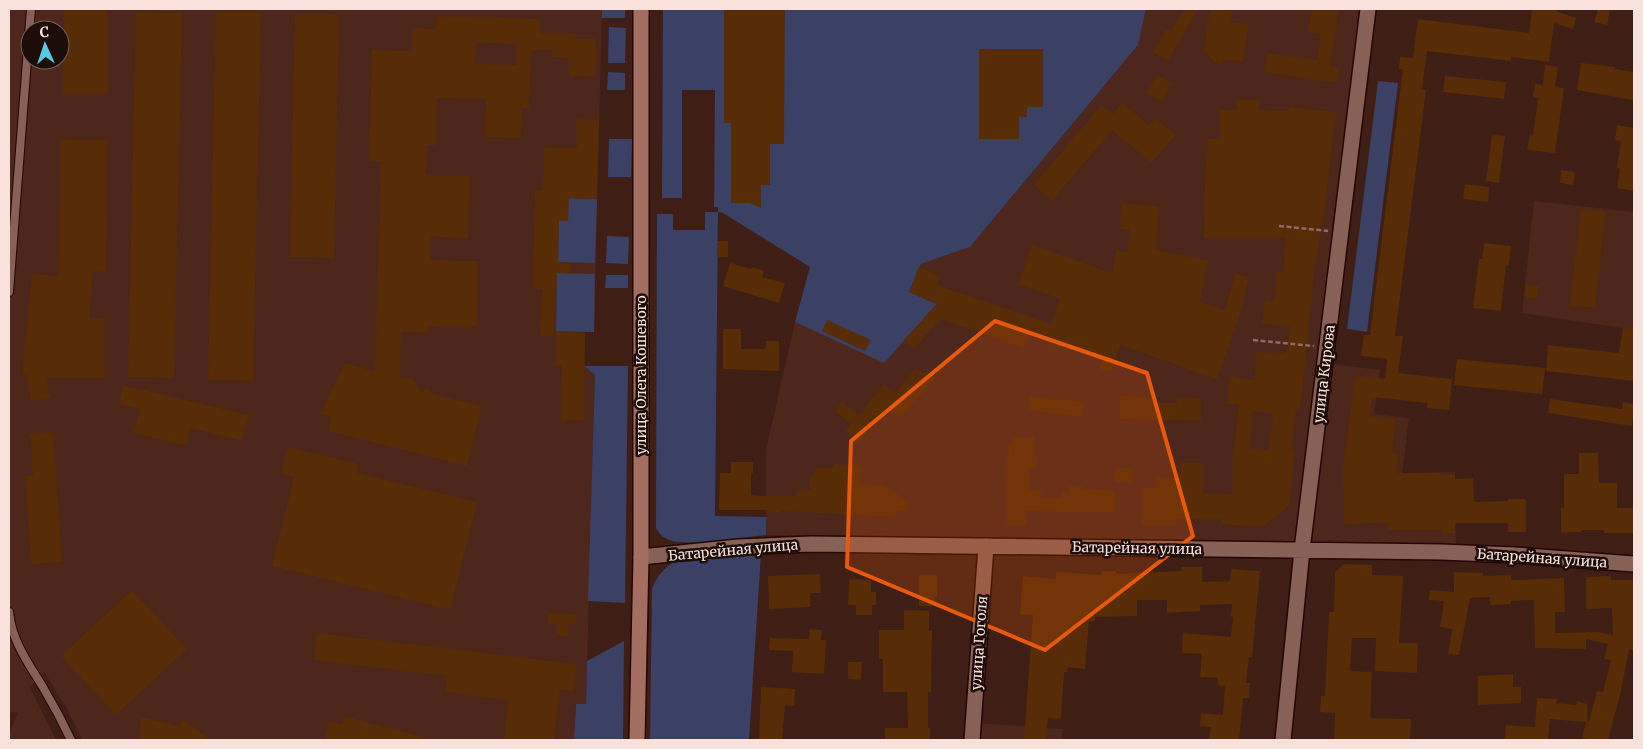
<svg xmlns="http://www.w3.org/2000/svg" width="1643" height="749" font-family="Merriweather,serif">
	<style>
		.built { fill: #4d261c; fill-rule: evenodd }
		.green { fill: #3a4164 }
		.building { fill: #572c07; fill-rule: evenodd }
		.lines { fill: none; stroke-linecap: round; stroke-linejoin: round }
		.lane-casing { stroke: #240602; stroke-width: 10 }
		.street-casing { stroke: #240602; stroke-width: 18 }
		.secondary-casing { stroke: #240602; stroke-width: 18 }
		.path { stroke: #8a6d65; stroke-width: 2.5; stroke-dasharray: 5 2.5; stroke-linecap: butt }
		.lane { stroke: #876056; stroke-width: 8 }
		.street { stroke: #876056; stroke-width: 15 }
		.secondary { stroke: #a36d5f; stroke-width: 15 }
		.marked { fill: #e8590c; fill-opacity: 0.2; stroke: #e8590c; stroke-width: 4; stroke-linejoin: round }
		.labels { text-anchor: middle; stroke-width: 5; stroke-linejoin: round; paint-order: stroke }
		.street-label { font-size: 14px; fill: #f8e1db; stroke: #1c0d09 }
	</style>
	<rect width="100%" height="100%" fill="#3f1e16"/>
	<path class="built" d="M9 9H602L594 332H585L584 353V366L595 375 586 704H576L574 740H82L66 707 44 672 30 687 56 740H9V734L18 713 9 712ZM30 30H60V60H30Z
		M1146 9H1363L1298 542 766 535V450L795 322 884 362 937 304 909 292 921 264 970 247 1138 45Z
		M1534 201 1634 212V330L1522 313Z
		M1332 364 1380 370 1374 414 1409 418 1402 473 1455 472 1456 547 1310 543Z
		M977 723 1063 729 1062 740H976Z"/>
	<path class="green" d="M602 9H625V18H602Z
		M663 9H1146L1138 45 970 247 921 264 909 292 937 304 884 363 795 322 810 267 723 213 718 212 715 516 766 517V535C744 537 685 548 667 539 661 536 659 533 656 528L657 214H673V230H705V212H718V207H714L715 90H682V198H662Z
		M609 27 626 28 625 63H608Z
		M608 72 625 73V90H607Z
		M1378 81 1398 83 1367 332 1347 329Z
		M609 139H632L631 177H608Z
		M559 198 597 199 595 263 558 262Z
		M607 236 629 237 628 264 606 263Z
		M557 273 595 274 594 332 556 331Z
		M606 275H628V288H605Z
		M584 366H628L625 603 588 601 595 375Z
		M761 553 749 740H650L652 589C657 576 664 567 677 561Z
		M624 641 623 740H574L576 704H586L587 661Z"/>
	<path class="building" d="M64 9H107V94H63Z
		M724 9H785L784 144H770V185H761V208L750 203H731V123H724Z
		M1184 9H1198L1168 61 1153 52 1166 29 1171 31Z
		M1210 9 1232 11 1230 22 1249 24 1243 62 1224 59 1223 65 1215 63 1204 50Z
		M1312 9H1339L1330 66 1339 68 1336 83 1265 72 1268 53 1317 60 1321 34 1308 32Z
		M1532 9 1556 10V11L1576 18 1573 29 1554 23 1549 62 1511 57V61L1427 51 1422 89 1426 90 1395 336H1403L1398 373 1452 379 1449 410 1427 408V403L1372 397 1369 416 1396 419 1392 453 1399 454 1396 473H1441V475H1455V479L1473 478 1474 502 1508 501V499H1526V532H1508V523H1455V533H1443V530H1388V523L1344 524 1343 468 1355 376 1385 379 1387 359 1361 356 1364 335H1370L1403 69H1399L1400 57 1413 58 1418 19 1529 33Z
		M1598 9H1610L1607 25 1594 22Z
		M216 11 261 12 253 381 208 380Z
		M136 12 182 13 174 378 128 377Z
		M295 14 339 15 334 258 290 257Z
		M437 16 540 19V33L576 34V39H596L595 77 569 76V58L552 57 553 50H531L529 108H522L521 138 485 137 486 99 437 98 436 145H427L426 175 470 176 468 238 431 237 430 260 478 261 477 327 429 326 428 333 401 332 400 377 414 380 422 393 427 387 433 394 482 406 467 466 328 431 331 417 320 414 345 363 375 371 381 161H369L372 50 413 51V28L436 29ZM476 43 517 44V65L475 64Z
		M979 49H1043V107H1027V117H1019V139H979Z
		M1581 63 1615 67 1614 69 1634 72V100L1577 90Z
		M1545 65 1558 67 1555 87 1564 88 1555 153 1527 150 1530 135 1533 136 1538 98 1533 97 1535 84 1543 85Z
		M1156 75 1171 82 1162 101 1147 94Z
		M1445 76 1506 82 1504 99 1443 92Z
		M1237 100H1259V110L1288 111 1289 107 1336 112 1323 223H1321L1314 276 1300 410 1296 409 1292 450H1295L1289 506 1264 526 1222 525V519H1176L1175 525H1142V488H1156V478H1180V463H1203V493L1233 494V456L1239 405 1227 404 1230 375 1238 378 1254 380 1257 351 1284 354V352L1287 353 1290 327 1262 324 1265 300 1274 301 1277 272 1283 273 1286 238H1204L1205 184 1206 162H1207L1208 139H1220V110H1237ZM1253 411 1273 414 1269 450 1249 449Z
		M1122 103 1149 125 1155 118 1176 135 1151 163 1112 130 1052 201 1034 185 1101 105 1113 114Z
		M577 119 599 120 597 199 569 198 568 221H559L558 262 570 263V274L557 273V289H554L553 336H540L542 289H533L535 190H543L544 147 577 148Z
		M1617 125 1634 128V191L1617 188 1620 169 1617 168 1621 141 1615 140Z
		M1492 135 1505 136 1499 183 1486 181Z
		M60 139 107 140 106 271H93L89 317 104 318V378H46L50 398 31 401 26 374H22L32 274 59 276Z
		M1561 170 1575 172 1573 185 1560 183Z
		M1465 184 1489 187 1488 202 1463 199Z
		M1122 203 1159 206 1156 250 1208 260 1200 302 1225 310 1235 273 1249 277 1239 317 1217 379 1120 345 1111 372 1100 369 1104 357 1030 331 1024 348 941 319 914 349 904 340 937 304 909 292 919 267 941 276 937 285 1051 324 1060 299 1018 284 1032 245 1112 273 1116 250 1128 252 1130 230 1120 229Z
		M1581 209 1606 211 1595 308 1570 306Z
		M718 241H728V257H717Z
		M1484 243 1511 246 1509 265H1506L1501 311 1473 308 1479 259H1482Z
		M730 263 751 269 752 267 764 271 762 277 785 283 779 303 723 286Z
		M1526 285 1539 286 1537 299 1525 297Z
		M827 320 871 340 865 351 822 331Z
		M1623 328 1634 330V381L1546 371 1548 345 1619 353Z
		M723 329H741V349H766V341H779V371L723 369Z
		M556 332 585 333 584 421 561 420 562 365H555Z
		M1457 359 1545 368 1542 394 1454 385Z
		M916 368 924 375 927 371 936 377 901 418 888 407 858 443 845 432 851 424 835 411 842 402 859 415 884 384 895 393Z
		M123 385 249 415 242 441 190 428 186 446 134 433 140 409 119 404Z
		M1029 396 1084 402 1082 417 1028 410Z
		M1120 396 1152 397V403H1177V397L1201 398V421L1120 419Z
		M1550 399 1622 409 1623 402 1634 404 1632 426 1548 413Z
		M53 432 62 562 31 564 25 476 33 475 30 434Z
		M1014 437H1034V456H1037V468H1029V490H1041V498H1062V493H1069V486H1082V489L1115 490V513L1026 511V525H1007L1006 456H1009V445Z
		M288 447 359 464 357 473 477 502 450 610 272 566 294 477 281 474Z
		M1579 453H1598L1599 483H1617V508H1634V533H1604V530H1581V532L1561 533V508H1564V474H1579Z
		M731 462H753V473H751V495L761 496H797V489L810 490V479L817 468H834V464L856 465 861 469 860 484 884 485 909 502 908 512 896 511 895 517 781 511V512H769V510H719L720 473H731Z
		M1115 468H1132V482H1115Z
		M1344 564 1372 565V575L1403 576 1399 643H1418L1417 673 1375 671 1376 638H1352L1350 671 1372 672 1370 718 1411 719 1410 740H1334L1335 713 1320 712 1321 696H1325L1329 612H1334L1335 572Z
		M1181 567H1202V582L1230 581 1231 569 1260 571 1252 657H1249L1246 683H1250L1249 698H1243L1239 740H1209L1211 727 1200 726 1201 713 1223 715 1225 686 1218 685V678L1200 677 1202 654 1182 653 1183 633 1231 637 1233 617H1231L1232 604 1200 605V611L1167 613V600H1137V616L1095 617V621H1089L1085 669 1068 667 1067 672H1064L1061 719 1048 718 1046 740H1024L1033 615 1020 614 1023 576 1056 579V572L1101 575V571H1116V574L1182 571Z
		M1454 572 1483 573V576L1511 575V580L1564 578 1565 612H1555V633L1597 632 1613 635 1612 608 1586 609V577L1611 576V580H1634V650L1629 649 1621 691 1608 740H1594L1582 738 1586 722 1550 719 1548 740H1505L1506 725 1535 727 1537 698 1557 699 1556 703 1576 705 1577 701 1587 704 1588 721H1589L1597 691 1603 692 1611 660 1604 659 1608 644 1586 639V649L1535 648 1534 600 1511 601V604L1490 605V597L1470 598 1459 655 1448 654 1452 629 1440 627 1444 601 1429 600 1430 590 1454 592Z
		M820 574 821 593H810V607L769 609 768 576Z
		M919 575H937V596H935V606H919Z
		M849 579 871 580V592H876V605H872V615H856V605H848Z
		M132 590 187 649 116 715 61 656Z
		M904 610 929 611V631H932L931 692H928V728H930V740H885V728H908L907 692H883V659H879V630H904Z
		M548 613 575 614V624H569L568 636 556 635 557 624H547Z
		M810 629 822 630 821 640H826L824 674 792 672 793 651 769 650 770 638 809 639Z
		M317 633 577 664 574 691 560 690 554 740H504L508 700 445 692 447 676 314 660Z
		M848 662H862L861 680 848 679Z
		M1513 674V687H1521V703L1478 705V676Z
		M761 687 795 689 794 706 785 705 782 740 759 739Z
		M344 716 423 737V740H324L329 721 342 724Z
		M141 717 179 726 184 720 211 740H139Z"/>
	<g class="lines">
		<defs>
			<path id="lane" d="M9 292 31 9
				M9 612C12 642 29 664 44 689 54 706 63 723 71 740"/>
			<path id="street" d="M641 557 738 547 811 544 1442 552 1515 555 1634 564
				M972 740 986 546
				M1283 740 1302 550 1368 9"/>
			<path id="secondary" d="M637 740 641 557V9"/>
		</defs>
		<use href="#lane" class="lane-casing"/>
		<use href="#street" class="street-casing"/>
		<use href="#secondary" class="secondary-casing"/>
		<path class="path" d="M1279 226 1328 231
			M1253 340 1314 346"/>
		<use href="#lane" class="lane"/>
		<use href="#street" class="street"/>
		<use href="#secondary" class="secondary"/>
	</g>
	<path class="marked" d="M995 321 1147 373 1193 536 1045 650 847 567 851 441Z"/>
	<g class="labels">
		<g class="street-label">
			<text transform="translate(1324 374) rotate(-83)" y="5">улица Кирова</text>
			<text transform="translate(641 375) rotate(-90)" y="5">улица Олега Кошевого</text>
			<text transform="translate(1137 548) rotate(1)" y="5">Батарейная улица</text>
			<text transform="translate(733 550) rotate(-5)" y="5">Батарейная улица</text>
			<text transform="translate(1542 558) rotate(4)" y="5">Батарейная улица</text>
			<text transform="translate(979 643) rotate(-86)" y="5">улица Гоголя</text>
		</g>
	</g>
	<rect width="1643" height="749" fill="none" stroke="#f8e1db" stroke-width="20"/>
	<g transform="translate(45 45) rotate(357)"><circle r="24" fill="#1c0d09" stroke="#74625d"/>
	<path d="M0-4L9 19L0 12L-9 19Z" fill="#57c9e2"/>
	<text y="-8" font-size="14" font-weight="bold" text-anchor="middle" fill="#f8e1db">С</text>
	</g>
</svg>
